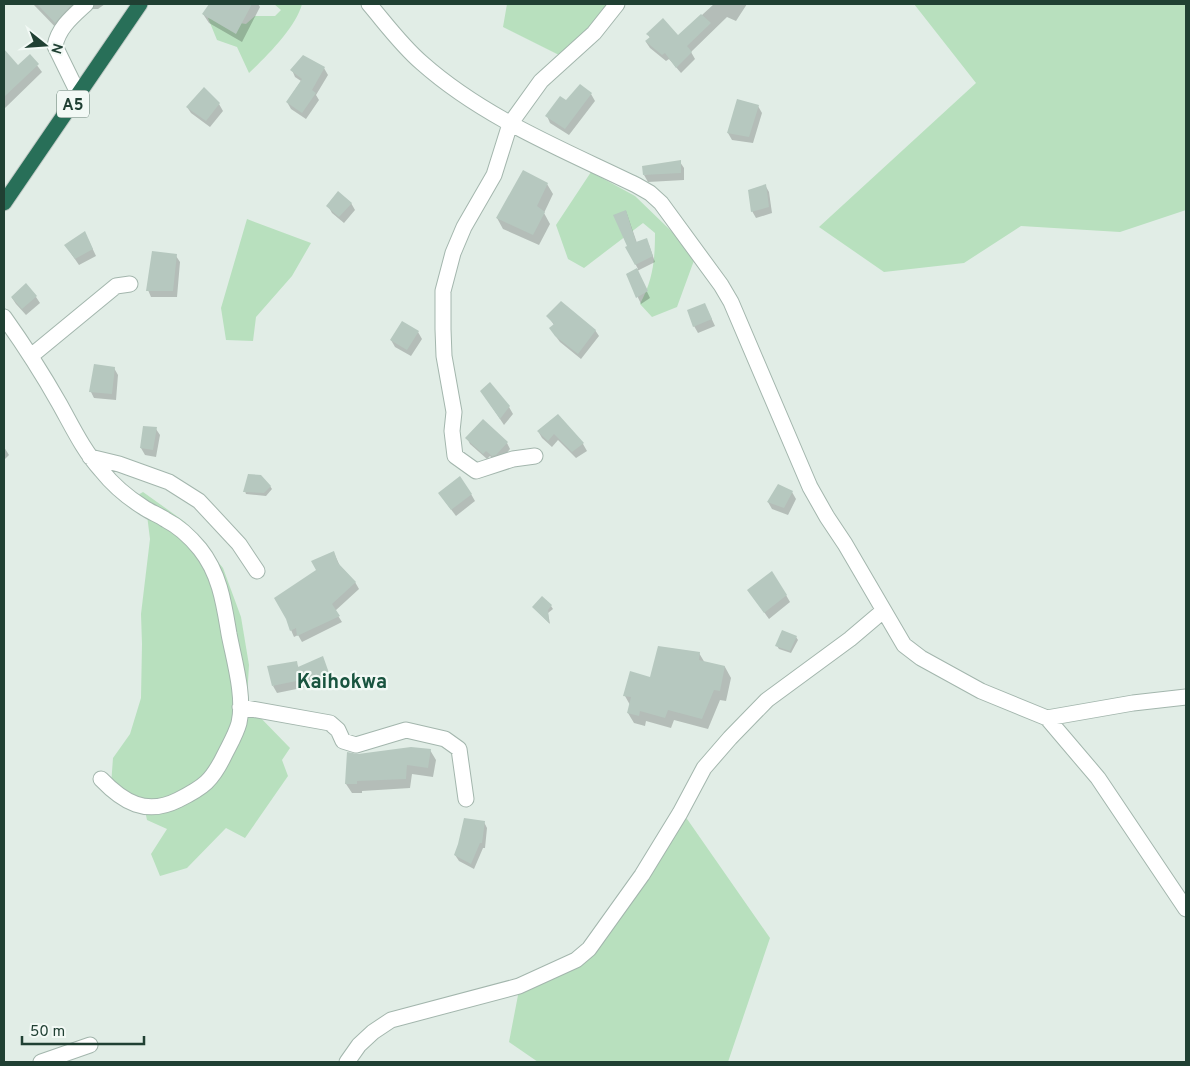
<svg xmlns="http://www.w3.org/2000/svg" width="1190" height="1066" font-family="Overpass,sans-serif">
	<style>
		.green { fill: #b8e0be }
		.shadow { fill: #0003 }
		.building { fill: #b6c8bf }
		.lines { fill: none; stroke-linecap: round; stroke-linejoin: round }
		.minor-casing { stroke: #a3b6ad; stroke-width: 17 }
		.highway-casing { stroke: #c1cac6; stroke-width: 17 }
		.minor { stroke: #fff; stroke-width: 15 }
		.highway { stroke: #286f58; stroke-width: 15 }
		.labels { text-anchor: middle; stroke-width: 4.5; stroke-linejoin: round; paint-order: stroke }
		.shield { fill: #f2f9f5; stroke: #5f786d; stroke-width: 1 }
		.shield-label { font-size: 16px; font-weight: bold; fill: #204033 }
		.quarter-label { font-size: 20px; font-weight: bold; fill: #19543f; stroke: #f2f9f5 }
	</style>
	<rect width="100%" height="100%" fill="#e1ede6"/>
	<path class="green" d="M274 4H302C296 27 267 56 249 73L237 47 217 40 208 18 246 24 255 16H275L281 10Z
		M507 4H615L563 57 503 27Z
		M914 4H1186V210L1120 232 1021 226 964 263 884 272 819 227 976 83Z
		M591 172 635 196 696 255 677 307 652 317 640 304C653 280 655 260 655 233L643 223 584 268 568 259 556 225Z
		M247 219 311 243 292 276 256 317 253 341 226 340 221 308Z
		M143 492 185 522 223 568 241 617 249 665 246 716 254 711 290 748 282 760 288 776 245 838 226 828 187 868 160 876 151 854 167 829 147 820 145 811 111 785 113 758 130 734 141 698 142 644 141 614 150 539 147 515 129 500Z
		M685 816 770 938 728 1062H538L509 1042 519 990 584 962Z"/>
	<path class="shadow" d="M33 4H105L98 9H93L88 11 64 36Z
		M211 4H258L260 7 242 42 209 23 203 14Z
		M714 4H747L736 21 727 17 691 52 695 59 681 73 669 59 666 61 650 48 646 42 650 38 648 34 678 37Z
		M30 56 42 72 4 109V76L16 65 18 67Z
		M303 57 324 68 328 75 316 95 319 100 306 119 291 109 287 102 301 81 295 77 292 70Z
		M591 94 595 101 569 135 550 123 547 116 566 101Z
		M219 104 223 111 210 127 191 113 187 107Z
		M758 106 762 113 753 143 732 140 728 133Z
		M680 162 684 168V180L648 182 644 175Z
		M547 184 553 194 544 213 550 224 539 245 503 229 497 218Z
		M765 185 769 192 772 213 756 218 752 211Z
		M351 203 355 210 344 223 332 213 328 206Z
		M626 211 637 243 649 245 655 262 637 271 650 298 641 304 627 274 638 269 627 248 628 247Z
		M88 239 96 256 79 265 70 252Z
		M176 256 180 262 177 297H151L148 290Z
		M36 297 40 303 26 315 16 304 12 298Z
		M708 311 715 326 698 333 694 326Z
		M548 316 595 330 599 336 581 359 560 342 554 334V325Z
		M418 332 422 339 411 356 395 347 391 340Z
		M114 368 118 375 116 400 94 398 91 392Z
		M486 398 509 407 513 414 504 425Z
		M557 416 583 444 587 451 576 458 558 440 552 447 542 438 538 431Z
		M156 429 160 435 156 457 145 455 141 448Z
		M467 438 507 443 510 449 500 461 496 462 490 456 487 459 470 444Z
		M4 447 9 455 4 460Z
		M270 486 272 489 266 496 246 494 245 491Z
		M792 492 796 499 788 515 772 509 768 502Z
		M471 494 475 501 456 516 444 500Z
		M334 553 340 566 355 582 359 589 335 611 342 622 302 642 298 635 294 637 291 630 318 570Z
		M748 590 786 595 790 602 769 619Z
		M551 606 553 609 548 613 550 624 533 607Z
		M796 637 798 640 791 653 779 649 777 646Z
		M699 653 705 663 725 667 731 678 726 701 720 700 708 729 674 720 671 728 646 721 645 726 634 723 628 713 630 705 625 696 651 679Z
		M322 657 332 681 317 687 316 685 277 693 273 686 296 663 299 668Z
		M430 750 436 760 433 777 412 774 410 788 362 791V793H352L346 784 358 755Z
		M484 822 487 828 485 848H483L474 869 459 861 455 855Z"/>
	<path class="building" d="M37 4H72L55 23Z
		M209 4H252L236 34 202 14Z
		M701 14 711 23 687 46 692 52 676 68 665 53 662 55 645 41 650 37 646 34 663 18 678 35Z
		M4 49 18 65 30 54 39 64 4 97Z
		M303 55 325 67 312 90 316 93 302 113 286 102 302 79 290 70Z
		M580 84 592 93 565 129 545 116 560 96 566 100Z
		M204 87 220 103 206 121 186 107Z
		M737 99 759 105 749 137 727 133Z
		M681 160V173L643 175 642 166Z
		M523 170 548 183 537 206 545 212 533 235 496 218Z
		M766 184 769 207 751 212 748 190Z
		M338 191 352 203 339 217 326 206Z
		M626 210 636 242 647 238 653 256 635 265 625 247 627 246 613 215Z
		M85 231 93 249 75 259 64 245Z
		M152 251 177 254 173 291H146Z
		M637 268 648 291 636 298 626 274Z
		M26 283 37 296 22 309 11 297Z
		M561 301 596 330 578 354 555 336 549 328 554 324 546 316Z
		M705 303 712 319 693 327 687 310Z
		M402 321 419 331 407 350 390 340Z
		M94 364 115 367 112 394 89 392Z
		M490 382 510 406 500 419 480 391Z
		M558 414 584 443 572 452 554 434 548 441 537 431Z
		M483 419 508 442 496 455 492 456 486 451 483 454 465 438Z
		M143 426 157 427 153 450 140 448Z
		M248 474 261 475 271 486 264 493 243 492Z
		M460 476 472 494 451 510 438 493Z
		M778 484 793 491 784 508 767 502Z
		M334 551 338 563 356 582 332 604 340 616 297 636 296 628 290 631 286 619 274 598 316 570 311 561Z
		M772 571 787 595 764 613 747 590Z
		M542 596 552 605 548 610 549 623 532 607Z
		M782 630 797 636 790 651 775 646Z
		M658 646 700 652 699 660 725 666 720 691 714 690 702 719 668 710 665 718 640 711 639 716 627 713 631 697 623 696 630 671 650 677Z
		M323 656 329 673 312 681 311 678 272 686 267 666 297 661 298 667Z
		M411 747 431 749 428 768 407 765 406 779 357 781V784H345L347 752 358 754Z
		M464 818 485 821 482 843H480L471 864 454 855 458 844Z"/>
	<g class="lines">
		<defs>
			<path id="minor" d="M369 4C386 24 402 46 422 63 484 118 562 149 636 185L650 193 661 203 721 285 731 302 810 487 827 517 845 544 904 645 921 658 981 691 1047 718 1133 703 1186 697
				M79 95 55 46C58 28 73 16 86 4
				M4 317C24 345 42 373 59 403 72 426 83 450 101 470 113 485 127 497 143 507 150 512 159 515 166 520 180 527 191 538 200 549 220 574 224 604 229 634 234 660 245 697 239 723 236 734 230 744 225 754 212 781 204 787 178 800 146 816 123 802 101 779
				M31 356 116 286 130 284
				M535 456 513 459 476 471 455 456 452 431 454 412 444 356 443 329V291L453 253 464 227 494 175 510 124 541 81 594 33 617 4
				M90 457 119 464 169 482 199 501 239 544 257 571
				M240 707 330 723 338 730 343 741 356 745 406 730 445 739 459 749 466 799
				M1047 718 1098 778 1186 909
				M41 1062 90 1045
				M347 1062 359 1045 373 1032 391 1020 519 986 576 960 589 949 642 875 680 813 704 768 730 738 767 700 850 639 883 611"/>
			<path id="highway" d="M4 203 140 4"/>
		</defs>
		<use href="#minor" class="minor-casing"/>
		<use href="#highway" class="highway-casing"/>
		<use href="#minor" class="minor"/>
		<use href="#highway" class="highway"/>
	</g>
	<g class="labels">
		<rect class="shield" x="57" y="90.5" width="32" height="27" rx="4"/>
		<g class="shield-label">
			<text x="73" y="110">A5</text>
		</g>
		<g class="quarter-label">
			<text x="342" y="688">Kaihokwa</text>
		</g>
	</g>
	<rect width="1190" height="1066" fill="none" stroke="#204033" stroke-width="10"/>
	<g transform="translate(45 45) rotate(107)" stroke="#f2f9f5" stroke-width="4" paint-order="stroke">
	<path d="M0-4L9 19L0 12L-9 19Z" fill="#204033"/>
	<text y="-8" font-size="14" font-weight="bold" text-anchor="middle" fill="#204033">N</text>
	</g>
	<path d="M22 1036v8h122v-8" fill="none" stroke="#204033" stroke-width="2.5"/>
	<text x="30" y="1036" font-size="15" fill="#204033" stroke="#f2f9f5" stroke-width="4" paint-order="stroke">50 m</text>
</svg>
